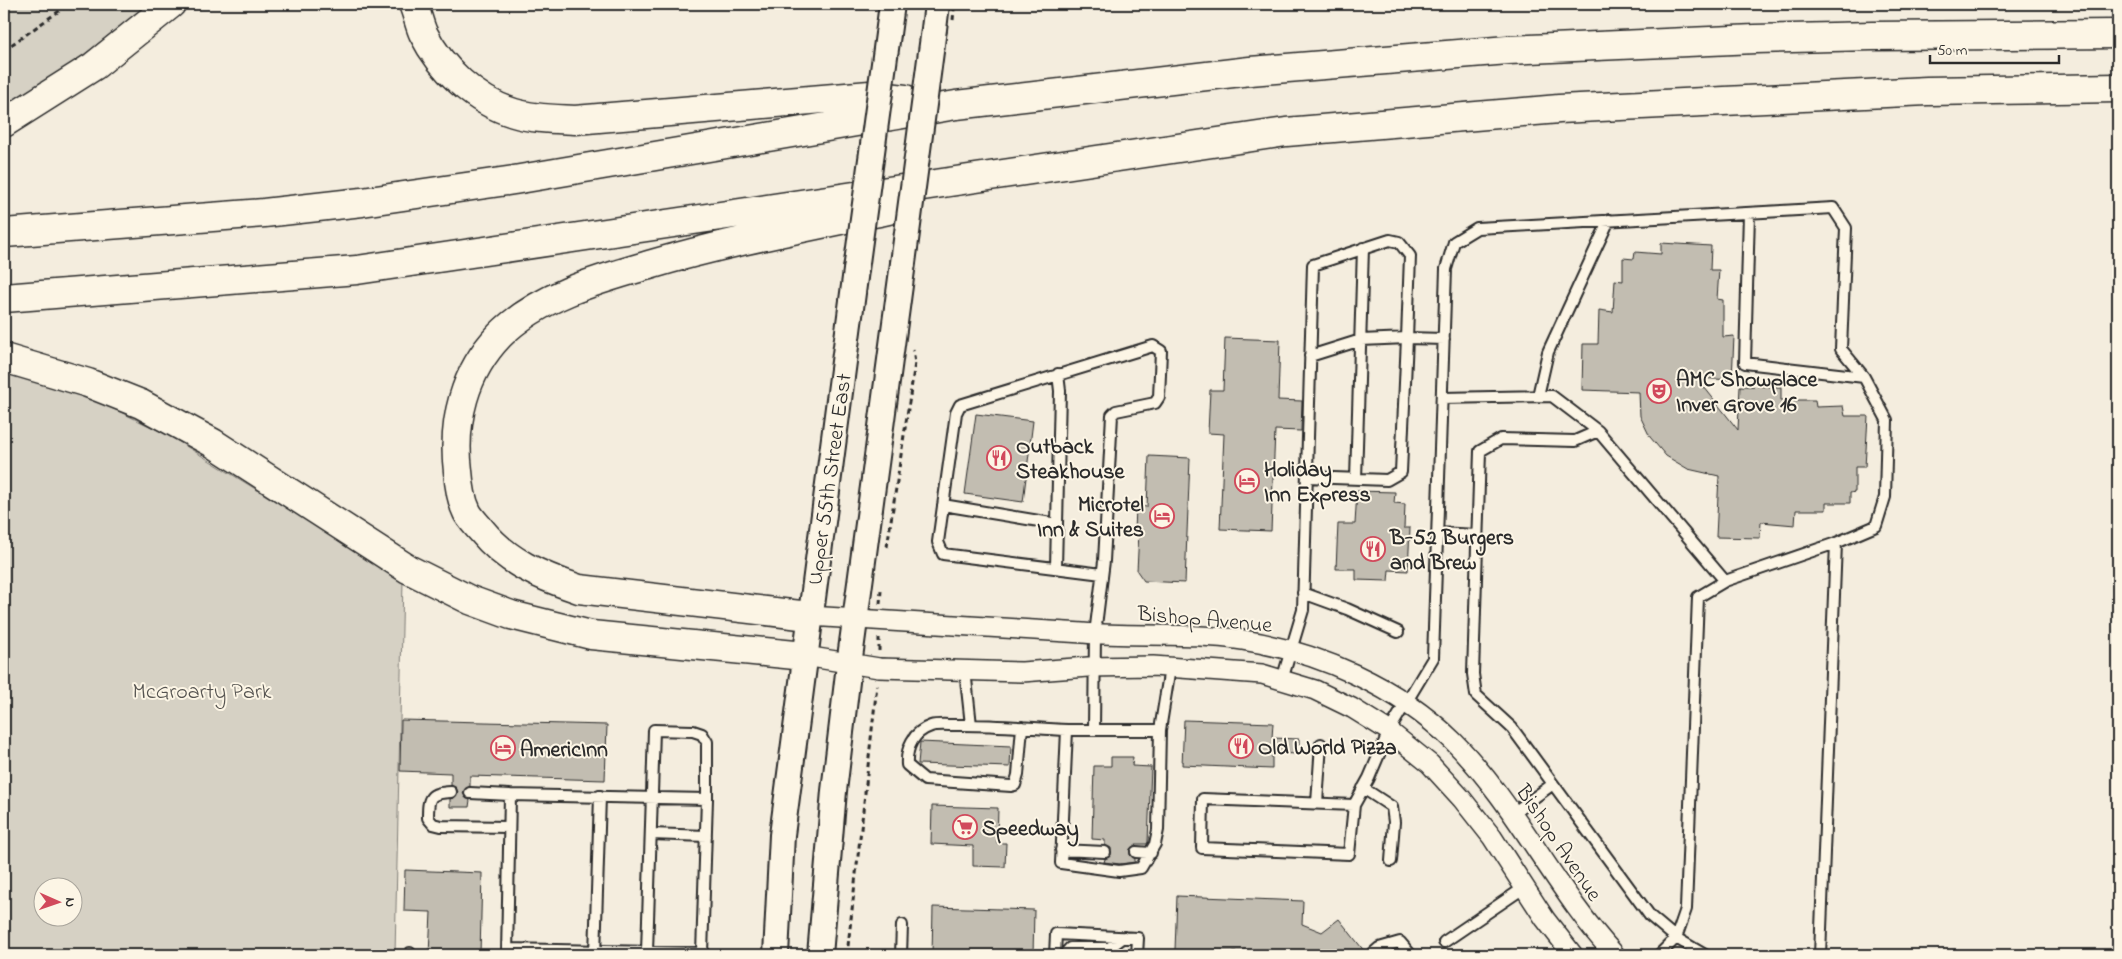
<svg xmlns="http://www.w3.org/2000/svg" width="2122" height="959" font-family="'Indie Flower',sans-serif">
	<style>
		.green { fill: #d6d1c4; stroke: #807e78; fill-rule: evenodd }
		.building { fill: #c2bdb1; stroke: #2b2b2b }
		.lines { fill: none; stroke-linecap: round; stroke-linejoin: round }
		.service-casing { stroke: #2b2b2b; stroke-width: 14 }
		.minor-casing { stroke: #2b2b2b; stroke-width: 22 }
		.tertiary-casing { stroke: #2b2b2b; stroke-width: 28 }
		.motorway-casing { stroke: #2b2b2b; stroke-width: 31 }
		.path { stroke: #2b2b2b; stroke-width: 3; stroke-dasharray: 5 4; stroke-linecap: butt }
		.service { stroke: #fcf5e5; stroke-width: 10 }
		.minor { stroke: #fcf5e5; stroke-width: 19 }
		.tertiary { stroke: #fcf5e5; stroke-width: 24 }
		.motorway { stroke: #fcf5e5; stroke-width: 28 }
		.tertiary-bridge-casing { stroke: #2b2b2b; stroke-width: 28; stroke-linecap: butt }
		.path-bridge { stroke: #2b2b2b; stroke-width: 3; stroke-dasharray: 5 4; stroke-linecap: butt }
		.tertiary-bridge { stroke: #fcf5e5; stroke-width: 24 }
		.labels { text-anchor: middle; stroke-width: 4; stroke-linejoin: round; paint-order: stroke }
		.poi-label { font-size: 22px; font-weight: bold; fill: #2b2b2b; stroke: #fcf5e5; text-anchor: start }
		.street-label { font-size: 22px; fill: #2b2b2b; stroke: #fcf5e5 }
		.park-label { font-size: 22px; fill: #565451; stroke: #fcf5e5 }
	</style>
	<rect width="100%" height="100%" fill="#f4edde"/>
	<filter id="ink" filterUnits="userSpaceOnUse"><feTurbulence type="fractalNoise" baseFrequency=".02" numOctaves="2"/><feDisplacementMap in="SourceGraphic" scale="10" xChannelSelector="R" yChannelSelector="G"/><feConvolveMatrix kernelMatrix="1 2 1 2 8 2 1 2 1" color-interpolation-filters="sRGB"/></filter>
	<g filter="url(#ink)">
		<path class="green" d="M4 4H149L51 80 4 108Z
			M4 373 87 396 168 435 403 580 395 955H4ZM42 886H72V916H42Z"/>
		<path class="building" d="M1661 243 1711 246 1710 270H1719L1717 299 1723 300V337L1734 336 1732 380 1697 378 1738 430 1740 386 1781 387V400H1815L1816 407 1843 406 1845 416H1868L1865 467H1855V492L1850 493V503H1826V510H1796L1795 525 1761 522 1760 538 1716 537 1719 476 1688 469 1666 456 1650 437 1640 416 1639 392 1582 390 1583 344H1598L1599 310 1613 312 1615 280 1623 281V258L1634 259 1635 252 1661 254Z
			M1225 338 1280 340 1278 400 1302 401 1301 431 1275 430 1271 531 1220 529 1224 434 1208 433 1210 390H1223Z
			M976 414 1033 421 1023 502 965 494Z
			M1149 456 1190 458 1185 583 1144 581 1137 571 1139 532H1135L1136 506 1147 507Z
			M1357 491 1395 492 1394 503 1405 504 1404 528H1410L1408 571 1389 570 1388 581 1356 580V569H1336L1338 524H1355Z
			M401 720 607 725 605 780 470 776V786L465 789 463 793 466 798 470 800 469 807H450V799L455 797 458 792 456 788 451 785V773L400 771Z
			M1184 720 1273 723 1272 738 1299 739V754L1272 753V769L1182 765Z
			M920 742 1011 746 1010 767 918 764Z
			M1111 757H1133L1132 766 1151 767 1148 842 1147 844H1136L1130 849V855L1135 859V862L1120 864 1104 862 1105 859 1111 855V848L1105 845V840L1092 839 1094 766H1111Z
			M932 806 998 808 997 843H1006L1005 867 973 866V846L931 844Z
			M405 870 482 873 480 955H429L431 912 404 911Z
			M1177 896 1303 901 1302 924 1322 932 1339 919 1365 952 1364 955H1295L1175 950Z
			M933 907 1034 910 1033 955H932Z"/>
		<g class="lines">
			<defs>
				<path id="service" d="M1749 213 1745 363 1864 377
					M1538 396 1548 352 1609 220
					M1442 398 1552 396 1598 431 1725 581 1836 543
					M1598 431 1575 441 1501 439 1480 451 1473 674 1476 695 1512 728 1650 916 1676 938 1686 909 1698 597 1725 581
					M1307 477 1387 480 1401 472 1407 338 1361 340 1310 356
					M1356 479 1363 248
					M943 505 1057 524
					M1438 533 1477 535
					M1056 568 1060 391 1058 374
					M1303 593 1347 609 1398 632
					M965 670 971 725
					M1282 680 1303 610 1313 265 1390 240 1399 242 1410 256 1407 338 1444 339
					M1022 727 1018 775 1015 785 1011 786 925 780 907 765C906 748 913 732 931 726 937 724 947 725 954 725 991 724 1029 728 1067 730L1061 863 1119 871 1141 868 1155 844 1158 830 1160 730
					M1094 729 1095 634 1104 561 1112 415 1116 411 1155 403 1159 397 1161 351 1153 346 960 405 956 413 938 542 943 554 1102 574
					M1067 730H1160L1170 668
					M1363 788 1392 807 1394 822 1391 861
					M451 792C429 793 428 797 428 818L433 824 441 826 509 827
					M470 793 510 795
					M1317 803 1321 744
					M1354 805 1203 799 1202 848 1349 854 1354 805 1369 778 1389 731 1433 658 1446 269 1454 242 1477 228 1833 208 1846 228 1841 349 1864 377 1887 420 1885 497 1876 526 1836 543 1820 955
					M1513 813 1553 784
					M651 834 706 836
					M1061 850 1105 852
					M1136 852 1151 853
					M1444 942 1525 887
					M647 952 654 730 693 731 702 734 707 742V799
					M410 953V955
					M507 955 510 795 707 799 702 953 507 949
					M595 955 600 796
					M901 955 902 925
					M1055 955 1056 934 1138 938 1137 955
					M1064 955 1070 948H1109L1124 937
					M1371 955 1379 948 1400 942 1411 955
					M1659 955 1676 938 1705 955"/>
				<path id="minor" d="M809 616C900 621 992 628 1083 633 1136 637 1190 632 1243 640 1319 652 1398 687 1453 741 1517 805 1554 889 1615 955
					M805 656 879 668 1022 672 1088 667 1153 666 1262 674 1315 690 1352 708 1389 731 1430 764 1462 799 1492 837 1545 919 1573 955"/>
				<path id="tertiary" d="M934 29 937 4
					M888 34 892 4
					M776 955 782 835 856 270
					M820 955 834 791 849 665 903 263"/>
				<path id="motorway" d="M413 4C417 13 419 24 423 33 441 69 475 101 514 113 533 119 555 119 575 120L870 95 905 99
					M4 123 94 66 171 4
					M4 233 264 213 362 202 514 180 956 105 1250 71 1508 50 1755 39 1872 36 2118 34
					M4 298 357 270 1286 132 1559 109 1927 91 2118 88
					M4 358 88 383 141 404 213 443 408 569 470 600 511 615 591 635 805 656
					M809 616 579 589C540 576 507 562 481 530 476 524 470 518 467 512 461 500 459 484 458 471 452 422 464 372 500 335 539 296 597 280 649 265 727 242 808 227 888 210"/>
			</defs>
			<use href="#service" class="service-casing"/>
			<use href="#minor" class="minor-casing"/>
			<use href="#tertiary" class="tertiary-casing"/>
			<use href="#motorway" class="motorway-casing"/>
			<path class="path" d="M4 50 69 4
				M887 547 915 363 913 350
				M880 604 881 590
				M879 651V638
				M847 955 877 685"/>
			<use href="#service" class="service"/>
			<use href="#minor" class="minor"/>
			<use href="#tertiary" class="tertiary"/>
			<use href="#motorway" class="motorway"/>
			<defs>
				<path id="tertiary-bridge" d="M903 263 934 29
					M856 270 888 34"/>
			</defs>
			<use href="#tertiary-bridge" class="tertiary-bridge-casing"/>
			<path class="path-bridge" d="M953 20 954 9"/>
			<use href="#tertiary-bridge" class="tertiary-bridge"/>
		</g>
	</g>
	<defs>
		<symbol id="theatre-ring" viewBox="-11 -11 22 22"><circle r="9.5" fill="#fcf5e5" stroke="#d1495b" stroke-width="1.5"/><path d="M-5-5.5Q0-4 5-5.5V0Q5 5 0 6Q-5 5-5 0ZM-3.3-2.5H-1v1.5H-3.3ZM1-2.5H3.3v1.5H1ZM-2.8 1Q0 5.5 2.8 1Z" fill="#d1495b"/></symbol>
		<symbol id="restaurant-ring" viewBox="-11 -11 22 22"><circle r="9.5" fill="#fcf5e5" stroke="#d1495b" stroke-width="1.5"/><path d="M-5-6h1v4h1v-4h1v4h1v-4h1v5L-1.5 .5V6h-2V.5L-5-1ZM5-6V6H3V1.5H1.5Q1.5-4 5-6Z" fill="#d1495b"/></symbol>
		<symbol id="hotel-ring" viewBox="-11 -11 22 22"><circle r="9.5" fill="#fcf5e5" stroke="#d1495b" stroke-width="1.5"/><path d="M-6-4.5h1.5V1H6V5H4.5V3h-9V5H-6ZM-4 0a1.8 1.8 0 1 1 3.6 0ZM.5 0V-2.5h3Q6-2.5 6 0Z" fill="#d1495b"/></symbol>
		<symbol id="supermarket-ring" viewBox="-11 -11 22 22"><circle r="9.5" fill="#fcf5e5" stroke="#d1495b" stroke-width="1.5"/><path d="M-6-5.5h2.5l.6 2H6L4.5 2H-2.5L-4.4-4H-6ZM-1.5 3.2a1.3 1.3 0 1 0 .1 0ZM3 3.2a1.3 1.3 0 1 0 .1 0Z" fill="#d1495b"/></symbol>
	</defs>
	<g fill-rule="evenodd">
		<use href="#theatre-ring" x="1645" y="377" width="28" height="28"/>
		<use href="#restaurant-ring" x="985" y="444" width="28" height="28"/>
		<use href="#hotel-ring" x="1233" y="467" width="28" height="28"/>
		<use href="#hotel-ring" x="1148" y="502" width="28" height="28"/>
		<use href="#restaurant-ring" x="1359" y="535" width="28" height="28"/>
		<use href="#restaurant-ring" x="1227" y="732" width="28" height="28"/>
		<use href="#hotel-ring" x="489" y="734" width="28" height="28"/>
		<use href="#supermarket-ring" x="951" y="813" width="28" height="28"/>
	</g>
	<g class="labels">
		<g class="poi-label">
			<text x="1676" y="386">AMC Showplace<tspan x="1676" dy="25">Inver Grove 16</tspan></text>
			<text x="1016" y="453">Outback<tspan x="1016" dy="25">Steakhouse</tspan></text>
			<text x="1264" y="476">Holiday<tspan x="1264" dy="25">Inn Express</tspan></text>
			<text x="1144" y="511" text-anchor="end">Microtel<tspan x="1144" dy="25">Inn &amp; Suites</tspan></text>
			<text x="1390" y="544">B-52 Burgers<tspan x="1390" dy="25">and Brew</tspan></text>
			<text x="1258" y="754">Old World Pizza</text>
			<text x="520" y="756">AmericInn</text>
			<text x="982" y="835">Speedway</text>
		</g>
		<g class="street-label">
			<text transform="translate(828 479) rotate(-82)" y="8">Upper 55th Street East</text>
			<text transform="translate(1205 618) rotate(5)" y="8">Bishop Avenue</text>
			<text transform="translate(1560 842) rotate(56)" y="8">Bishop Avenue</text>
		</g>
		<g class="park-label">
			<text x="202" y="698">McGroarty Park</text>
		</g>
	</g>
	<rect width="2122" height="959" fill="none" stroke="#fcf5e5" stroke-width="20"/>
	<rect x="10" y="10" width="2102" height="939" fill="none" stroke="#2b2b2b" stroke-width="2" filter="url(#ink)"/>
	<g transform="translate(58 902) rotate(92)"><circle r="24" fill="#fcf5e5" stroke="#a8a49b"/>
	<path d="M0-4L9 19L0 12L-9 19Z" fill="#d1495b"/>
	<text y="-8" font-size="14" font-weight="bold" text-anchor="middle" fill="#2b2b2b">N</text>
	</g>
	<path d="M1930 55v8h129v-8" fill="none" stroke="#2b2b2b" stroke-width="2.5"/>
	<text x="1937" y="55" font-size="15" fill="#2b2b2b" stroke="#fcf5e5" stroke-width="4" paint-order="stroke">50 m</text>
</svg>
